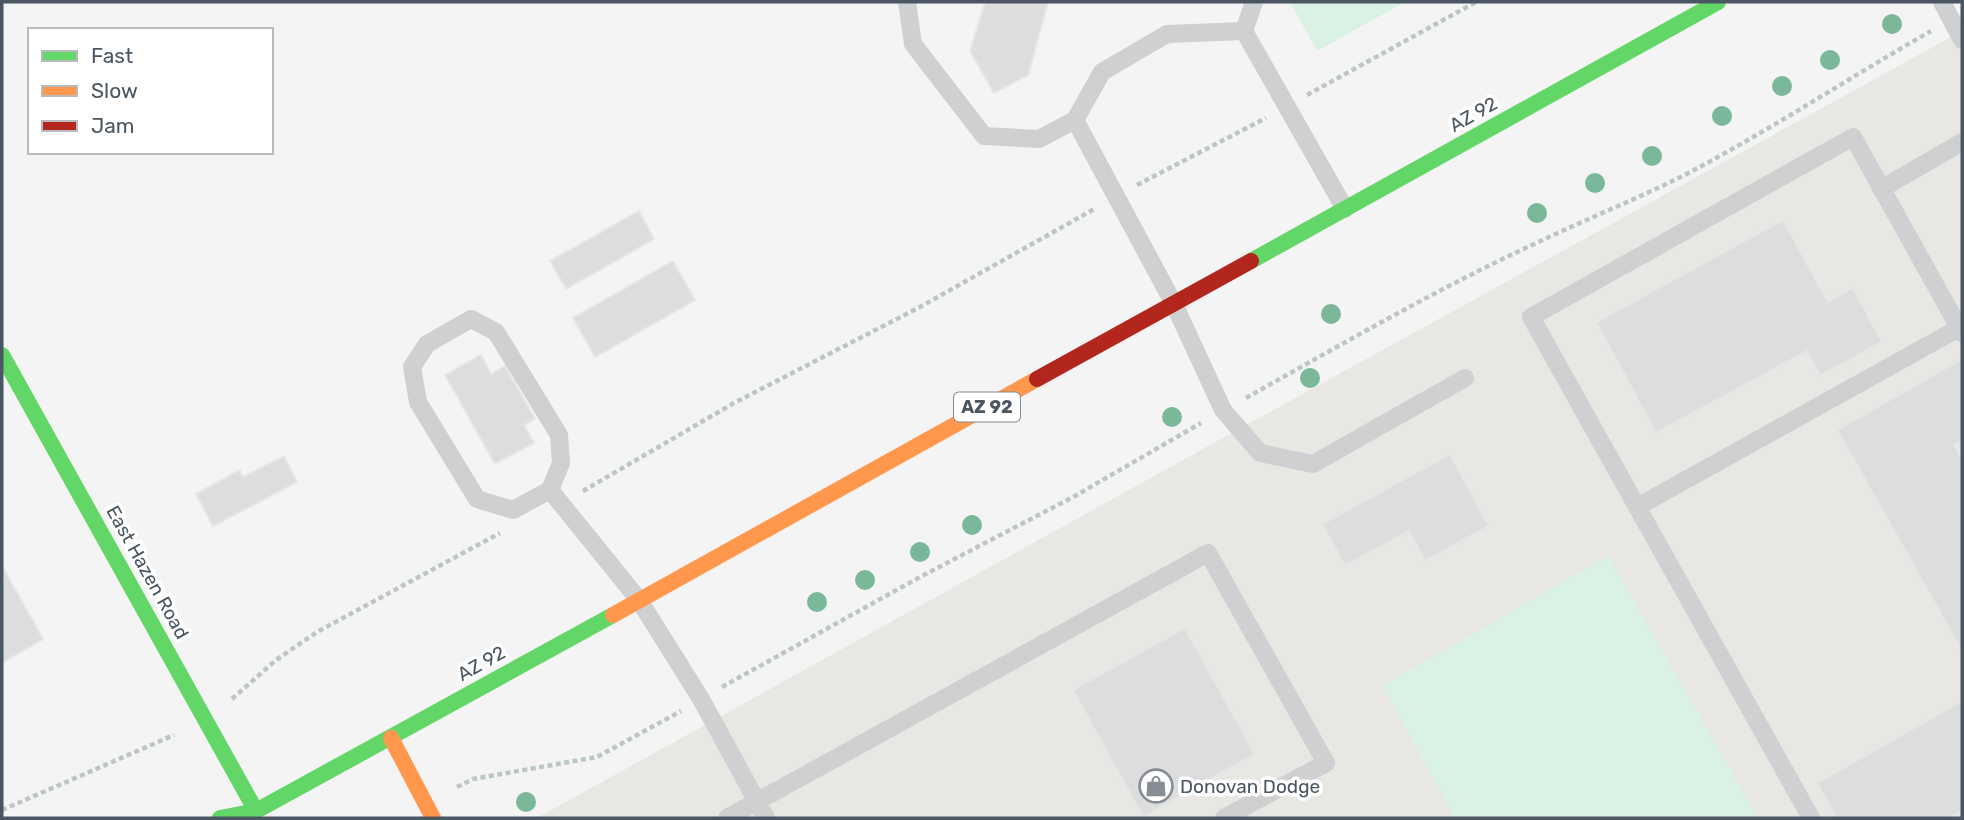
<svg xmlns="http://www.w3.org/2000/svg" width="1964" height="820" font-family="Rubik,sans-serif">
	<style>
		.commercial { fill: #e8e7e3 }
		.green { fill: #d9f2e3 }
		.building { fill: #ddddde; stroke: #e5e6e7; stroke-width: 2 }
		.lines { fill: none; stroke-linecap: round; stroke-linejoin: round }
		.path { stroke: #bcc7c4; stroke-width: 4.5; stroke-dasharray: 5 3.5; stroke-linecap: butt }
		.lane { stroke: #ced0d2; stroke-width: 18 }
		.fast { stroke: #63d668; stroke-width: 16 }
		.slow { stroke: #ff974d; stroke-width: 16 }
		.jam { stroke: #b3261e; stroke-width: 16 }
		.tree { fill: #7ab899 }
		.labels { text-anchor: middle; stroke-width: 7; stroke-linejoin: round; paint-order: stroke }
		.shield { fill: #fff; stroke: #808990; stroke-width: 2 }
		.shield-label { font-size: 18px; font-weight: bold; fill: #4a5661 }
		.street-label { font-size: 19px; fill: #4a5661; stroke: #fff }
		.poi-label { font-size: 19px; fill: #4a5661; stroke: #fff; text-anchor: start }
	</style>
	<rect width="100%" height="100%" fill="#f4f4f4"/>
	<path class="commercial" d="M1962 31V818H537L1239 429Z"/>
	<path class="green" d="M1290 2H1405L1317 51Z
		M1608 556 1758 818H1455L1382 686Z"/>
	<path class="building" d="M985 2H1048L1028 75 994 93 970 51Z
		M639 211 654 239 566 289 550 261Z
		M1783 220 1828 302 1853 288 1882 342 1820 376 1807 351 1656 433 1596 322Z
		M673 261 695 300 595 357 573 318Z
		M481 355 491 374 505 366 535 419 524 425 534 443 495 464 445 375Z
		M1962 359V441L1954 445 1962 459V651L1837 430Z
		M1450 454 1489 526 1425 561 1409 531 1345 566 1322 524Z
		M284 456 297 482 213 526 196 494 240 470 243 477Z
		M2 566 43 639 2 663Z
		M1185 628 1255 754 1143 817 1073 690Z
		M1962 701V811L1949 818H1837L1817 783Z"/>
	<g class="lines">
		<path class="path" d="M1307 95 1476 2
			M1137 185 1266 118
			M1246 398C1344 343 1442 286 1545 239 1595 215 1645 196 1694 170 1775 127 1852 76 1931 31
			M583 491 734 403 920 307 1096 208
			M722 687 920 577 1075 496 1201 423
			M232 699 276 660 317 632 500 533
			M457 787 473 779 597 757 681 711
			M2 810 174 735"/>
		<path class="lane" d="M907 2 913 44 984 136 1039 139 1075 120
			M1942 2 1962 40
			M1244 31 1254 2
			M1881 189 1962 142
			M1345 209 1244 31 1167 34 1102 72 1075 120 1174 304 1223 410 1260 453 1313 464 1465 378
			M550 490 513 510 477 499 418 402 412 367 427 344 471 319 496 332 559 435 561 463 550 490 639 600 701 699 766 818
			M1637 507 1959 328
			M727 818 1208 553 1326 763 1224 818
			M1811 818 1531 317 1853 137 1962 333"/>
		<path class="fast" d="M1251 261 1718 2
			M2 355 256 811
			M220 818 256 811 613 615"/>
		<path class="slow" d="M613 615 1037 379
			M391 738 433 818"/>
		<path class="jam" d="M1037 379 1251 261"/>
	</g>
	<g class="tree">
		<circle cx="1892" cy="24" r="10"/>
		<circle cx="1830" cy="60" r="10"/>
		<circle cx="1782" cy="86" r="10"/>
		<circle cx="1722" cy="116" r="10"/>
		<circle cx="1652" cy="156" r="10"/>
		<circle cx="1595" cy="183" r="10"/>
		<circle cx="1537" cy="213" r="10"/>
		<circle cx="1331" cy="314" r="10"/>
		<circle cx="1310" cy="378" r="10"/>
		<circle cx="1172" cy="417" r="10"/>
		<circle cx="972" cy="525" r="10"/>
		<circle cx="920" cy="552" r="10"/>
		<circle cx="865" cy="580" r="10"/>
		<circle cx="817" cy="602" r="10"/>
		<circle cx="526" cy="802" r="10"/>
	</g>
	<defs>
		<symbol id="shop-ring" viewBox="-11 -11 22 22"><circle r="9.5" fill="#fff" stroke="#868d94" stroke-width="1.5"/><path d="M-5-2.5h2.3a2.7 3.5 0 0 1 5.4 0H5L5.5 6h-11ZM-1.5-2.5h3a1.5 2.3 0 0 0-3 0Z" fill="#868d94"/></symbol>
	</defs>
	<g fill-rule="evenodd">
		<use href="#shop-ring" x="1137" y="767" width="38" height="38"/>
	</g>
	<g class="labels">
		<rect class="shield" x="954" y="392.5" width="66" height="29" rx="5"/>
		<g class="shield-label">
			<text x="987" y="413">AZ 92</text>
		</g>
		<g class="street-label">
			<text transform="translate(1473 114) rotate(-29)" y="7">AZ 92</text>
			<text transform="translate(148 572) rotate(61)" y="7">East Hazen Road</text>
			<text transform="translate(481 663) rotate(-29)" y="7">AZ 92</text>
		</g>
		<g class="poi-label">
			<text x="1180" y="793">Donovan Dodge</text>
		</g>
	</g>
	<rect width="1964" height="820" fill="none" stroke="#4a5661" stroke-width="7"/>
	<rect x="28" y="28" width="245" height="126" fill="#ffffff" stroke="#b7bbc0" stroke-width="2"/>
	<rect x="42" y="51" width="35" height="10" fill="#63d668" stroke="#b7bbc0" stroke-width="2"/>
	<text x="91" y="63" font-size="21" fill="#4a5661">Fast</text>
	<rect x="42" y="86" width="35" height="10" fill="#ff974d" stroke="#b7bbc0" stroke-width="2"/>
	<text x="91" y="98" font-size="21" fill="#4a5661">Slow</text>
	<rect x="42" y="121" width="35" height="10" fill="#b3261e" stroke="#b7bbc0" stroke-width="2"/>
	<text x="91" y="133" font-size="21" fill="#4a5661">Jam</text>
</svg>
